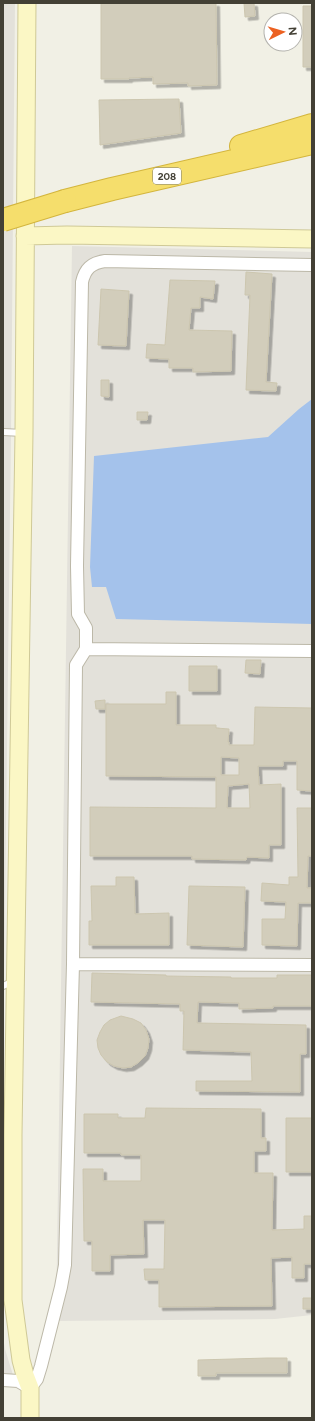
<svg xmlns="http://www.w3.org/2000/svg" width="315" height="1421" font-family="Figtree,sans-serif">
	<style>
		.industrial { fill: #e3e1da }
		.water { fill: #a4c2eb }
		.building { fill: #d2cdbb; stroke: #ccc6af; fill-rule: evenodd; filter: url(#shadow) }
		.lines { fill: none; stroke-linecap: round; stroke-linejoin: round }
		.lane-casing { stroke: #bcb8a8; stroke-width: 8 }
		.street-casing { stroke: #bcb8a8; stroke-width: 14 }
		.secondary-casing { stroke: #cfc997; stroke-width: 19 }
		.highway-casing { stroke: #d3b53d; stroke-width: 24 }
		.lane { stroke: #fff; stroke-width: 6 }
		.street { stroke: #fff; stroke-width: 12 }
		.secondary { stroke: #fbf7c5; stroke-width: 17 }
		.highway { stroke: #f5de6c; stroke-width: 22 }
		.highway-bridge-casing { stroke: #d3b53d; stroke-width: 24; stroke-linecap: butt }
		.highway-bridge { stroke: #f5de6c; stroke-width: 22 }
		.labels { text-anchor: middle; stroke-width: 3; stroke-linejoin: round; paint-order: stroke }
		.shield { fill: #fff; stroke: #7b7972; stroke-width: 1 }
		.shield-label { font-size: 10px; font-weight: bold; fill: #434035 }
	</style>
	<defs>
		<filter id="shadow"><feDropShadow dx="3.5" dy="3.5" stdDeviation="0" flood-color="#0004"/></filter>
	</defs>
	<rect width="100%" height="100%" fill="#f1f0e5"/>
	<path class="industrial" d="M3 3H15L11 433 3 1064Z
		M72 246 312 252V1315L275 1319 56 1321Z
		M3 1336 5 1349 13 1375 3 1374Z"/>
	<path class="water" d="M312 399V624L116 619 106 587H92L90 567 94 456 268 437 299 409Z"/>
	<path class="building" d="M101 3H216L217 85 188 86V83L153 84V77L129 78V79H101Z
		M244 3H254L255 16 245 17Z
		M303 6H312V67H303Z
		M179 99 181 133 100 145 99 100Z
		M246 272 272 274 266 382 277 383 276 391 246 390 250 295H245Z
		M170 280 215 281 213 299 200 297V308H191L189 330 232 331 231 371 193 372V368H169V359L146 358 147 344 165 345Z
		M101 289 129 291 126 346 98 345Z
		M101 380H109V397L101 396Z
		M137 412H148L147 420H137Z
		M246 660H261L260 674 245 673Z
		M189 666H217V691H189Z
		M166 692H176V725H216V728L229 729 228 742H229V745H254L255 707 312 708V791L297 790V761H283V766H258L259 785 281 784V845H269V858L247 857 246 860 192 859V856H90V807L216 808V777L106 776V704H166ZM221 757 239 758V775H221ZM249 784 250 808H227L228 786Z
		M105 700V709H96L95 701Z
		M297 808H312V856H308L307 888H312V903H298L297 946 262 945V919H285L286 902 261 901 262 883 289 885V877H298Z
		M116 877H134L135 914 169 913V945H89V921H92L91 886H116Z
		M189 886 245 887 243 947 187 945Z
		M92 973 166 975V976L231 977V978H277V975H312V1006H273V1008L239 1009V1003L198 1002 197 1023 306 1025V1054H300V1092L196 1091V1081H252L251 1052 183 1050 184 1011H180V1004L91 1002Z
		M121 1016 133 1019 141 1023 146 1030 149 1039 148 1048 145 1056 139 1062 131 1067 123 1068 114 1066 107 1062 101 1055 98 1048 97 1040 100 1032 104 1025 110 1020Z
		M146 1108 261 1109V1138H266V1151H254V1173H273L272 1230 304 1229V1216H312V1264H304V1278H292V1257L271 1258 272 1306 159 1307V1280H145L144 1269H164L165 1220H143L144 1254 110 1255V1271H92V1241H84L83 1169H103V1181H141V1155H121V1153H84V1114H118V1118H145Z
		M286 1118H312V1172H286Z
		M303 1298H312V1309H303Z
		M267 1358H287V1373H216V1376H198V1360Z"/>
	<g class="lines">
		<defs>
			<path id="lane" d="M3 432 23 433
				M3 986 14 981"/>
			<path id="street" d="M86 649 312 651
				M73 964 312 965
				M3 1380 18 1381 30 1388 37 1379 41 1366 61 1287 65 1265 73 964 76 665 86 649V628L78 614 77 566 82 282C85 269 91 263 105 261L312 265"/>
			<path id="secondary" d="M27 3 24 433 13 1135V1300L21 1360 25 1375 30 1388V1418
				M25 236 67 235 312 239"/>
			<path id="highway" d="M241 146 312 125
				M65 201 112 189 312 143"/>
		</defs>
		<use href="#lane" class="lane-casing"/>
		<use href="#street" class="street-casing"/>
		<use href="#secondary" class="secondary-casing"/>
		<use href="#highway" class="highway-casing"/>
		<use href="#lane" class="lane"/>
		<use href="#street" class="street"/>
		<use href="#secondary" class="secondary"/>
		<use href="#highway" class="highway"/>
		<defs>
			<path id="highway-bridge" d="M3 220 65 201"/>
		</defs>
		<use href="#highway-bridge" class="highway-bridge-casing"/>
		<use href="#highway-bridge" class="highway-bridge"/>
	</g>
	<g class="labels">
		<rect class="shield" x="153" y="168" width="28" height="16" rx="3"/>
		<g class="shield-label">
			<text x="167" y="180">208</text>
		</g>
	</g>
	<rect width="315" height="1421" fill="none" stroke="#434035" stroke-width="8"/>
	<g transform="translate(283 32) rotate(85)"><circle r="19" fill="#ffffff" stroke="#b4b3ae"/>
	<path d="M0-3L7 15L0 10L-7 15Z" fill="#ec6121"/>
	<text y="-6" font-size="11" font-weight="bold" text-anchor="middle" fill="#434035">N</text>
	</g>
</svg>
